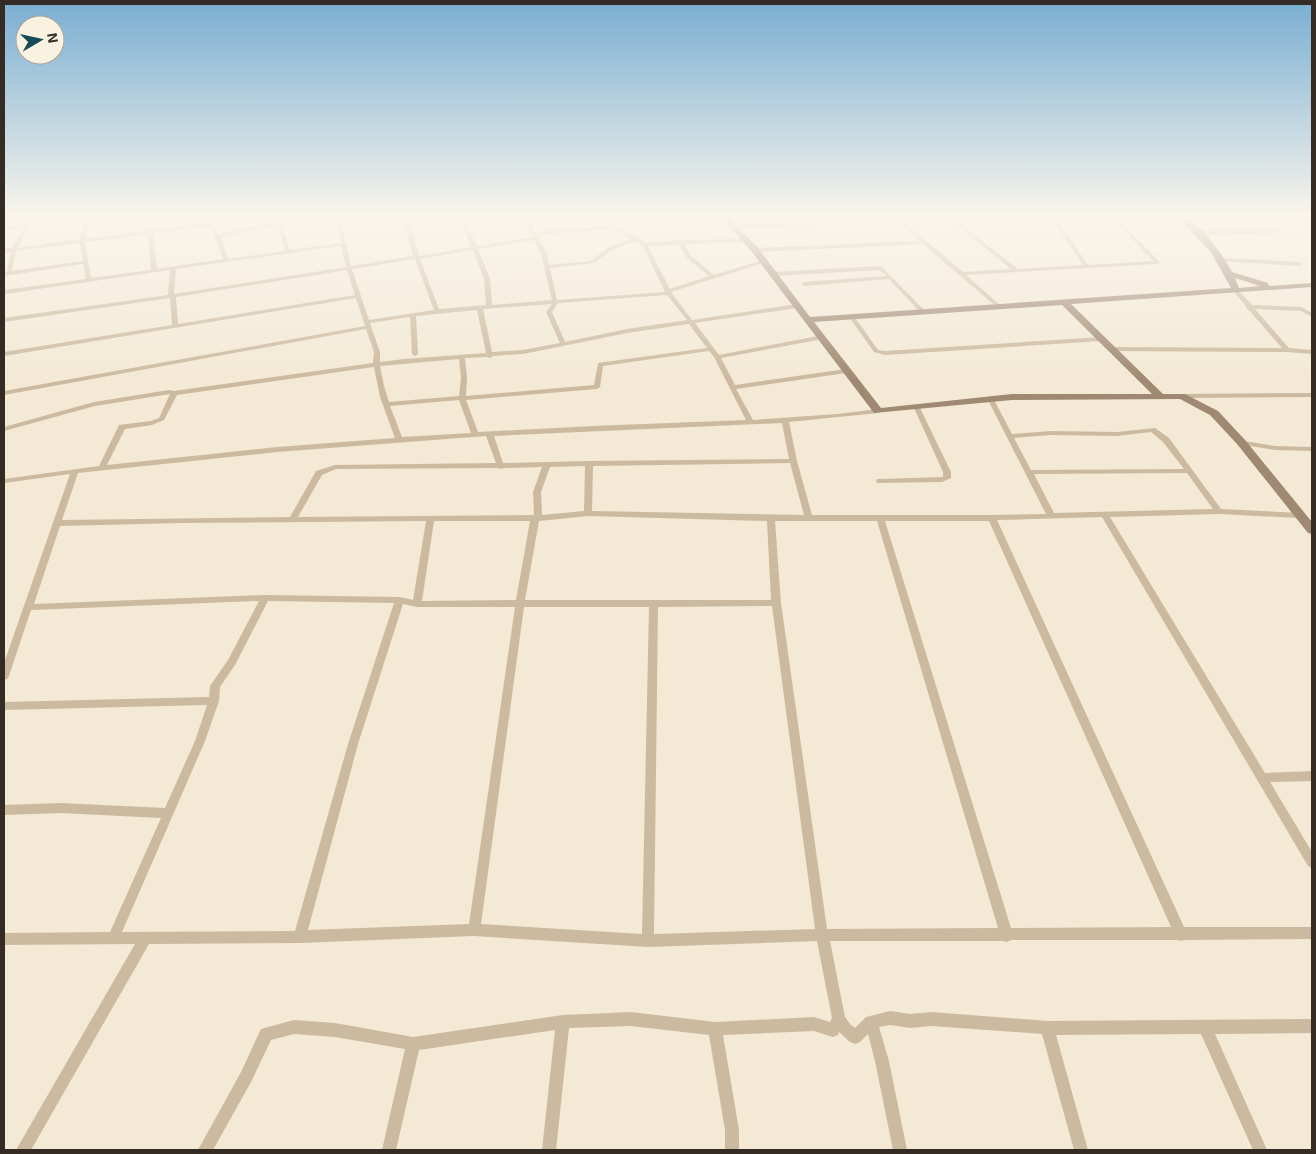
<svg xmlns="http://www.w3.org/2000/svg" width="1316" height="1154" font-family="'Exo 2',sans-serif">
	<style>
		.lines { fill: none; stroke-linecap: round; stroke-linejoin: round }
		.street { fill: #cbbaa0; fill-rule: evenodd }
		.secondary { fill: #9f8972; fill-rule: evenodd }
	</style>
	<rect width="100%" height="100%" fill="#f3e9d5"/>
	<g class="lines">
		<path class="street" d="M28 218H33L18 248 80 239 86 218H90L85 239 207 223V218H211L212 224 219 234 277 222 276 218H280L290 250 341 243 336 218H340L351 266 413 256 405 227 401 218H406L411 227 419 256 472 247 459 218H464L477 246 533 237 523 218H528L535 232 608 226 596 218H602L646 243 681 240 746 239 749 241 748 242 684 244 691 256 714 275 763 260 766 262 671 292 692 320 797 304 800 306 797 308 695 323 719 355 823 335 826 337 823 339 721 358 735 385 846 369 849 371 846 373 736 389 753 420 837 414 878 409 881 411 878 413 789 422 797 461 812 515H992L1046 514 987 398 990 396 993 398 1012 434 1051 431 1117 432 1155 428 1169 438 1221 509 1302 513 1303 515 1302 517 1299 518 1219 514 1110 517 1265 773 1312 771V781L1270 782 1312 852V868L1308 866 1102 517 997 520 1184 927H1312V939L1185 940 1181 941 1177 940H1011L1007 942 1003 941H830L845 1017 850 1024 855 1028 866 1017 890 1011 910 1014 932 1012 1047 1021 1312 1019V1033L1215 1034 1267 1150H1253L1201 1034 1056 1035 1088 1150H1074L1042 1034 932 1026 910 1028 890 1025 879 1027 889 1061 907 1150H893L875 1061 868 1034 860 1042 855 1044 850 1042 839 1032 838 1035 833 1037 814 1031 723 1035 739 1130V1150H725V1130L709 1035 631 1026 569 1028 556 1150H542L555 1030 419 1050 396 1150H382L405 1049 335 1037 294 1034 271 1040 251 1082 213 1150H198L241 1072 261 1029 294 1020 335 1023 413 1037 563 1015 631 1012 715 1022 814 1017 830 1022 832 1018 817 941 648 947 474 936 300 943 149 944 31 1150H16L135 944 4 945V933L110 932 161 818 60 813 4 815V805L60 803 165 808 195 741 207 705 4 710V702L209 697 210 686 228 660 259 601 31 610 9 676 7 679 4 680V663L70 474 4 483V479L99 466 119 425 151 421 159 418 170 394 95 406 4 431V427L94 402 169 390 174 391 373 363 374 352 366 329 4 395V391L365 326 356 298 4 356V352L172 325 170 298 4 322V318L168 295 170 270 4 294V290L86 279 83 264 4 276V272H7L11 252 4 253V249L12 248 23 228 4 230V227L25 225ZM278 225 285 251 228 259 221 237ZM209 226 215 236 223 259 157 269 153 233ZM613 229 631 239 608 248 591 261 549 265 547 254 539 239 540 238 537 235ZM148 234 151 270 91 278 85 242ZM534 240 541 254 552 300 492 305 490 279 478 249ZM635 241 643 246 665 292 557 300 550 268 594 263 612 250ZM80 243 83 261 12 271 16 251ZM679 245 687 258 709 276 670 289 648 246ZM341 246 346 267 174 294 176 269ZM473 250 484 279 486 305 439 309 420 259ZM415 259 434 310 369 320 352 269ZM347 270 355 295 178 324 176 297ZM667 295 687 320 627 329 565 342 552 312 558 303ZM552 304 546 312 560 343 523 350 492 352 483 309ZM477 310 486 353 404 359 380 362V352L370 323 410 317 412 354 415 356 418 354 416 316ZM689 324 707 348 598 363 594 385 466 396 467 378 465 358 487 357 490 358 493 356 523 354 627 333ZM709 351 714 357 746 420 593 426 478 432 466 400 597 389 600 387 603 366ZM459 359 461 378 459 396 389 402 384 386 380 366ZM374 367 380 397 395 438 277 447 107 465 125 429 152 425 164 420 177 395ZM459 400 471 433 402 437 390 406ZM782 423 789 459 589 461 503 463 494 436ZM1151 432 1163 442 1184 469 1031 470 1014 438 1051 435 1117 436ZM486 436 496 463 335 465 316 471 290 517 62 520 78 473 277 452ZM790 463 804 515 592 511 593 466ZM585 466 584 511 542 515 541 492 550 467ZM542 467 533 492 534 515 298 517 322 475 336 469 498 468 501 469 504 468ZM1187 473 1213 509 1054 513 1034 474ZM588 516 767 521 771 600H525L539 521ZM426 521 413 600 400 597 265 595 34 604 60 526 182 523ZM434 521H530L516 600 422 601ZM775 521H877L998 928 827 929 781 603ZM885 521H989L1171 927 1011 928ZM268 601 394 603 348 744 295 931 122 932 205 741 219 701 220 687 235 665ZM403 604 417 607H515L469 924 308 930 358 744ZM772 606 815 929 654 934 658 607ZM524 607H649L642 934 481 924Z
			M886 218H900L963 272 1011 269 948 218H953L1018 269 1083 265 1051 218H1056L1088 265 1153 261 1112 218H1117L1160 262 1157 264 966 275 1001 306 1002 307 999 309 923 244 755 252 752 250 755 248 920 241 897 221 733 229 730 227 733 225Z
			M1305 218H1312V220L1289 222 1287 221Z
			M1280 230 1282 231V233L1201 235 1198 233 1201 231Z
			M1221 258 1300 262 1303 264 1300 266 1219 261V259Z
			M881 266 925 311V313H921L889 279 804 286 801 284 804 282 886 276 880 270 773 276 770 274 773 272Z
			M1236 289 1238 290 1252 305 1302 307 1312 313V317L1301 311 1255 309 1289 348 1312 350V354L1287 352 1112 351 1109 349 1112 347 1282 348 1248 309 1246 308V306L1233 291Z
			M852 315 854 316 878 350 885 351 1101 337 1104 339 1101 341 885 355 874 352 849 317Z
			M1312 393V397L1182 398 1179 396 1182 394Z
			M917 406 920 408 951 472V478L942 482 877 483 876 481 877 479H880L943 477V472L914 408Z
			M1238 440 1275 446 1312 447V451L1275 450 1238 444Z"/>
		<path class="secondary" d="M722 218H729L758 248 810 317 1231 288 1211 252 1178 218C1180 218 1183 217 1186 218 1200 223 1225 258 1232 272L1268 283 1269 286 1312 283V287L1071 304 1163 394H1185L1218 411 1245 440 1312 522V534L1308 533 1237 444 1210 415 1180 399 1012 400 874 413 752 252ZM1235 278 1260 286 1239 288ZM1062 305 1152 394H1012L881 408 814 322Z"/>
	</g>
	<linearGradient id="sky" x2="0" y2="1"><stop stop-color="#79aed2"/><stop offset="0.57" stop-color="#faf5ec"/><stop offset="1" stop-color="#faf5ec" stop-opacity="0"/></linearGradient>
	<rect width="1316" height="380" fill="url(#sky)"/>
	<rect width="1316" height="1154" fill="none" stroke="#342b24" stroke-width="10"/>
	<g transform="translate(40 40) rotate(81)"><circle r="24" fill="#faf2e1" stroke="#aba295"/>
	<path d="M0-4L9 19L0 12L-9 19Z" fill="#174a58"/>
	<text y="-8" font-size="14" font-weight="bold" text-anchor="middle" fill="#342b24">N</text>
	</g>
</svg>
